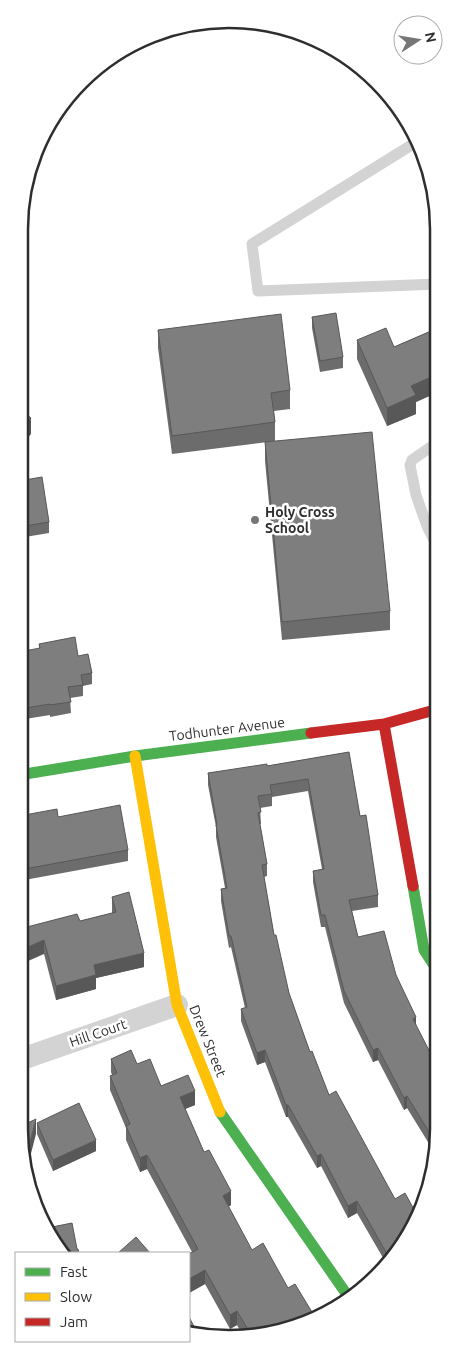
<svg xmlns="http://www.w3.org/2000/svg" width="458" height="1357" font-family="Ubuntu,sans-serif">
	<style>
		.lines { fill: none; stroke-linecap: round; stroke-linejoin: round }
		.lane { stroke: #d3d3d3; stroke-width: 11 }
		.street { stroke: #d3d3d3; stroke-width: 22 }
		.fast { stroke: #4caf50; stroke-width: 11 }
		.slow { stroke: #ffc107; stroke-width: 11 }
		.jam { stroke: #c62828; stroke-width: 11 }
		.wall { fill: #6c6c6c }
		.shaded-wall { fill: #585858 }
		.building { fill: #7e7e7e; stroke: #585858 }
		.poi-dot { fill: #777; stroke: #fff; stroke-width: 2 }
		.labels { text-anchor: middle; stroke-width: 5; stroke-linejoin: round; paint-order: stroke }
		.poi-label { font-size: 14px; font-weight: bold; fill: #2e2e2e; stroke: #fff; text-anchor: start }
		.street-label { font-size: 14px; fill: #2e2e2e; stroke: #fff }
		.rim { fill: none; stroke: #2e2e2e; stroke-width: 2.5 }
	</style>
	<rect width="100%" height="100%" fill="#fff"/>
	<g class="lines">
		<path class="lane" d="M418 141 252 244 258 291 438 284
			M438 442 412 460 410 465 416 495 427 526 438 548"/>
		<path class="street" d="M19 1060 177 1005"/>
		<path class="fast" d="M19 775 135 756 311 733
			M413 886 424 950 439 973
			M220 1112 350 1299"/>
		<path class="slow" d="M135 756 177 1005 220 1112"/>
		<path class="jam" d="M384 724 413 886
			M311 733 384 724 438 709"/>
	</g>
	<path class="wall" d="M312 317 343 357V368L320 372 312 328Z
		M438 328V392L416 402V414L387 426 357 359V340L394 347Z
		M158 330 290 390V409L274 411 275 422V441L172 454 158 348Z
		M265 442 390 611V630L282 640 265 461Z
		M19 481 49 522V533L19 538Z
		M39 644 78 656 92 673V684L83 686V696L70 698 71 713 50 717V715L19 720V652L39 649Z
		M349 752 360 816 378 895V907L352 911 358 937 396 975 416 1026 439 1128 436 1155 407 1108 404 1110 378 1060 373 1062 344 1003 325 927H321L313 882V871L322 869 308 791 272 797V806L260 808 261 824H260L267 864V876L264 877 274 935 289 993 310 1052 329 1095 404 1245 386 1263 357 1213 348 1218 321 1166 317 1168 288 1117H286L265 1062 257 1065 241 1021V1009L245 1008 231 947 229 948 221 901V889L225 888 216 837V827L208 785V773L267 766Z
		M19 816 58 817 128 850V861L19 881Z
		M112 897 144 967 96 978V989L56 1000 44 954 23 928 80 921 112 913Z
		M111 1059 137 1064 161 1086 195 1105 185 1109 204 1152 231 1205 228 1207 283 1331 242 1334 237 1325 230 1329 205 1284 189 1293V1254L192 1252 147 1169 140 1172 126 1140V1128L110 1090V1076L112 1075 111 1072Z
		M37 1123 96 1151 53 1171 37 1134Z"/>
	<path class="shaded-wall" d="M438 374V392L416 402V414L387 426V408L411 386Z
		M31 418V434L19 449V434Z
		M44 940V954L19 965V951Z
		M144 953V967L96 978V989L56 1000V986L94 965Z
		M416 1017V1029L413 1019Z
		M378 1048V1060L373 1062V1050Z
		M265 1050V1062L257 1065V1053Z
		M195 1091V1105L180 1111V1097Z
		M407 1096V1108L404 1110V1098Z
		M286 1105H288V1117H286Z
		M36 1119V1134L27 1169 25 1161Z
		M96 1140V1151L53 1171V1160Z
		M321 1154V1166L317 1168V1156Z
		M147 1155V1169L140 1172V1158Z
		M231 1191V1205L223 1210V1196Z
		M357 1201V1213L348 1218V1206Z
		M390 1252V1259L387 1262V1254Z
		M205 1270V1284L189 1293V1279Z
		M237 1311V1325L230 1329V1315Z"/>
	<path class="building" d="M336 313 343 357 320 361 312 317Z
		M281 314 290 390 271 393 275 422 172 436 158 330Z
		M386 328 394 347 438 328V374L411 386 416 395 387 408 357 340Z
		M19 408 31 418 19 434Z
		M372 432 390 611 282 622 265 442Z
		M42 477 49 522 19 527V481Z
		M75 637 78 656 88 654 92 673 81 675 83 685 68 687 71 702 50 705V704L19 709V652L40 648 39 644Z
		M349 752 360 816 366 815 378 895 349 900 358 937 384 931 396 975 416 1017 413 1019 439 1070V1128L437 1145 407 1096 404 1098 378 1048 373 1050 344 991 325 915H321L313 871 324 869 308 779 270 785 272 794 258 796 261 812 258 813 267 864 262 865 274 935H276L289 993 310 1052 312 1051 329 1095 336 1091 395 1199 405 1193 417 1215 404 1245 393 1256 390 1252 387 1254 357 1201 348 1206 321 1154 317 1156 288 1105H286L265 1050 257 1053 241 1009 247 1007 231 936H229L221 889 227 888 216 825H217L208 773 267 764V766Z
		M120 805 128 850 19 870V816L57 809 58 817Z
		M129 892 144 953 94 965 96 975 56 986 44 940 19 951V919L23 928 77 914 80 921 116 912 112 897Z
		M131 1050 137 1064 150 1059 161 1086 188 1075 195 1091 180 1097 204 1152 209 1150 231 1191 223 1196 252 1250 263 1243 288 1288 295 1284 315 1317 283 1331 250 1333 237 1311 230 1315 205 1270 189 1279V1254L198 1249 147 1155 140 1158 126 1126 130 1124 110 1076 117 1073 111 1059Z
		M79 1103 96 1140 53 1160 37 1123Z
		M36 1119 25 1161 19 1127Z
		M72 1223 77 1249H78L79 1253H63L47 1228Z
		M136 1237 150 1253H118Z
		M189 1317 199 1336 189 1333Z"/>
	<circle class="poi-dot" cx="255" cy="520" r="5"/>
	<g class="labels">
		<g class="poi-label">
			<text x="265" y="517">Holy Cross<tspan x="265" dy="16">School</tspan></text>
		</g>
		<g class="street-label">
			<text transform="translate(227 729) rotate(-7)" y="5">Todhunter Avenue</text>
			<text transform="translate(98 1033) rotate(-19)" y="5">Hill Court</text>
			<text transform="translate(208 1041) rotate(68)" y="5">Drew Street</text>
		</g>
	</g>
	<path d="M0 0H458V1357H0ZM229 28H229A201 201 0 0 1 430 229V1129A201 201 0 0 1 229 1330H229A201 201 0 0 1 28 1129V229A201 201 0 0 1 229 28Z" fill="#fff" fill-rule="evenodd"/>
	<path class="rim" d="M229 28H229A201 201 0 0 1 430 229V1129A201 201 0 0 1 229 1330H229A201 201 0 0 1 28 1129V229A201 201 0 0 1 229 28Z"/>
	<rect x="15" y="1252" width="175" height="90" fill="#ffffff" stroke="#ababab"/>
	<rect x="25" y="1268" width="25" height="8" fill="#4caf50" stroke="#ababab"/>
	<text x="60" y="1277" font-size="15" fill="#2e2e2e">Fast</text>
	<rect x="25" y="1293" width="25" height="8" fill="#ffc107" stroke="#ababab"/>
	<text x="60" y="1302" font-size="15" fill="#2e2e2e">Slow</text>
	<rect x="25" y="1318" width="25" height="8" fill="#c62828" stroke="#ababab"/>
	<text x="60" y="1327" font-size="15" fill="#2e2e2e">Jam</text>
	<g transform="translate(418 40) rotate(78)"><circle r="24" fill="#ffffff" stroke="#ababab"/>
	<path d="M0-4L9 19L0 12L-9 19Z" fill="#777777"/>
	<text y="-8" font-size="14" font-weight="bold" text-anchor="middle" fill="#2e2e2e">N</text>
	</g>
</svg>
